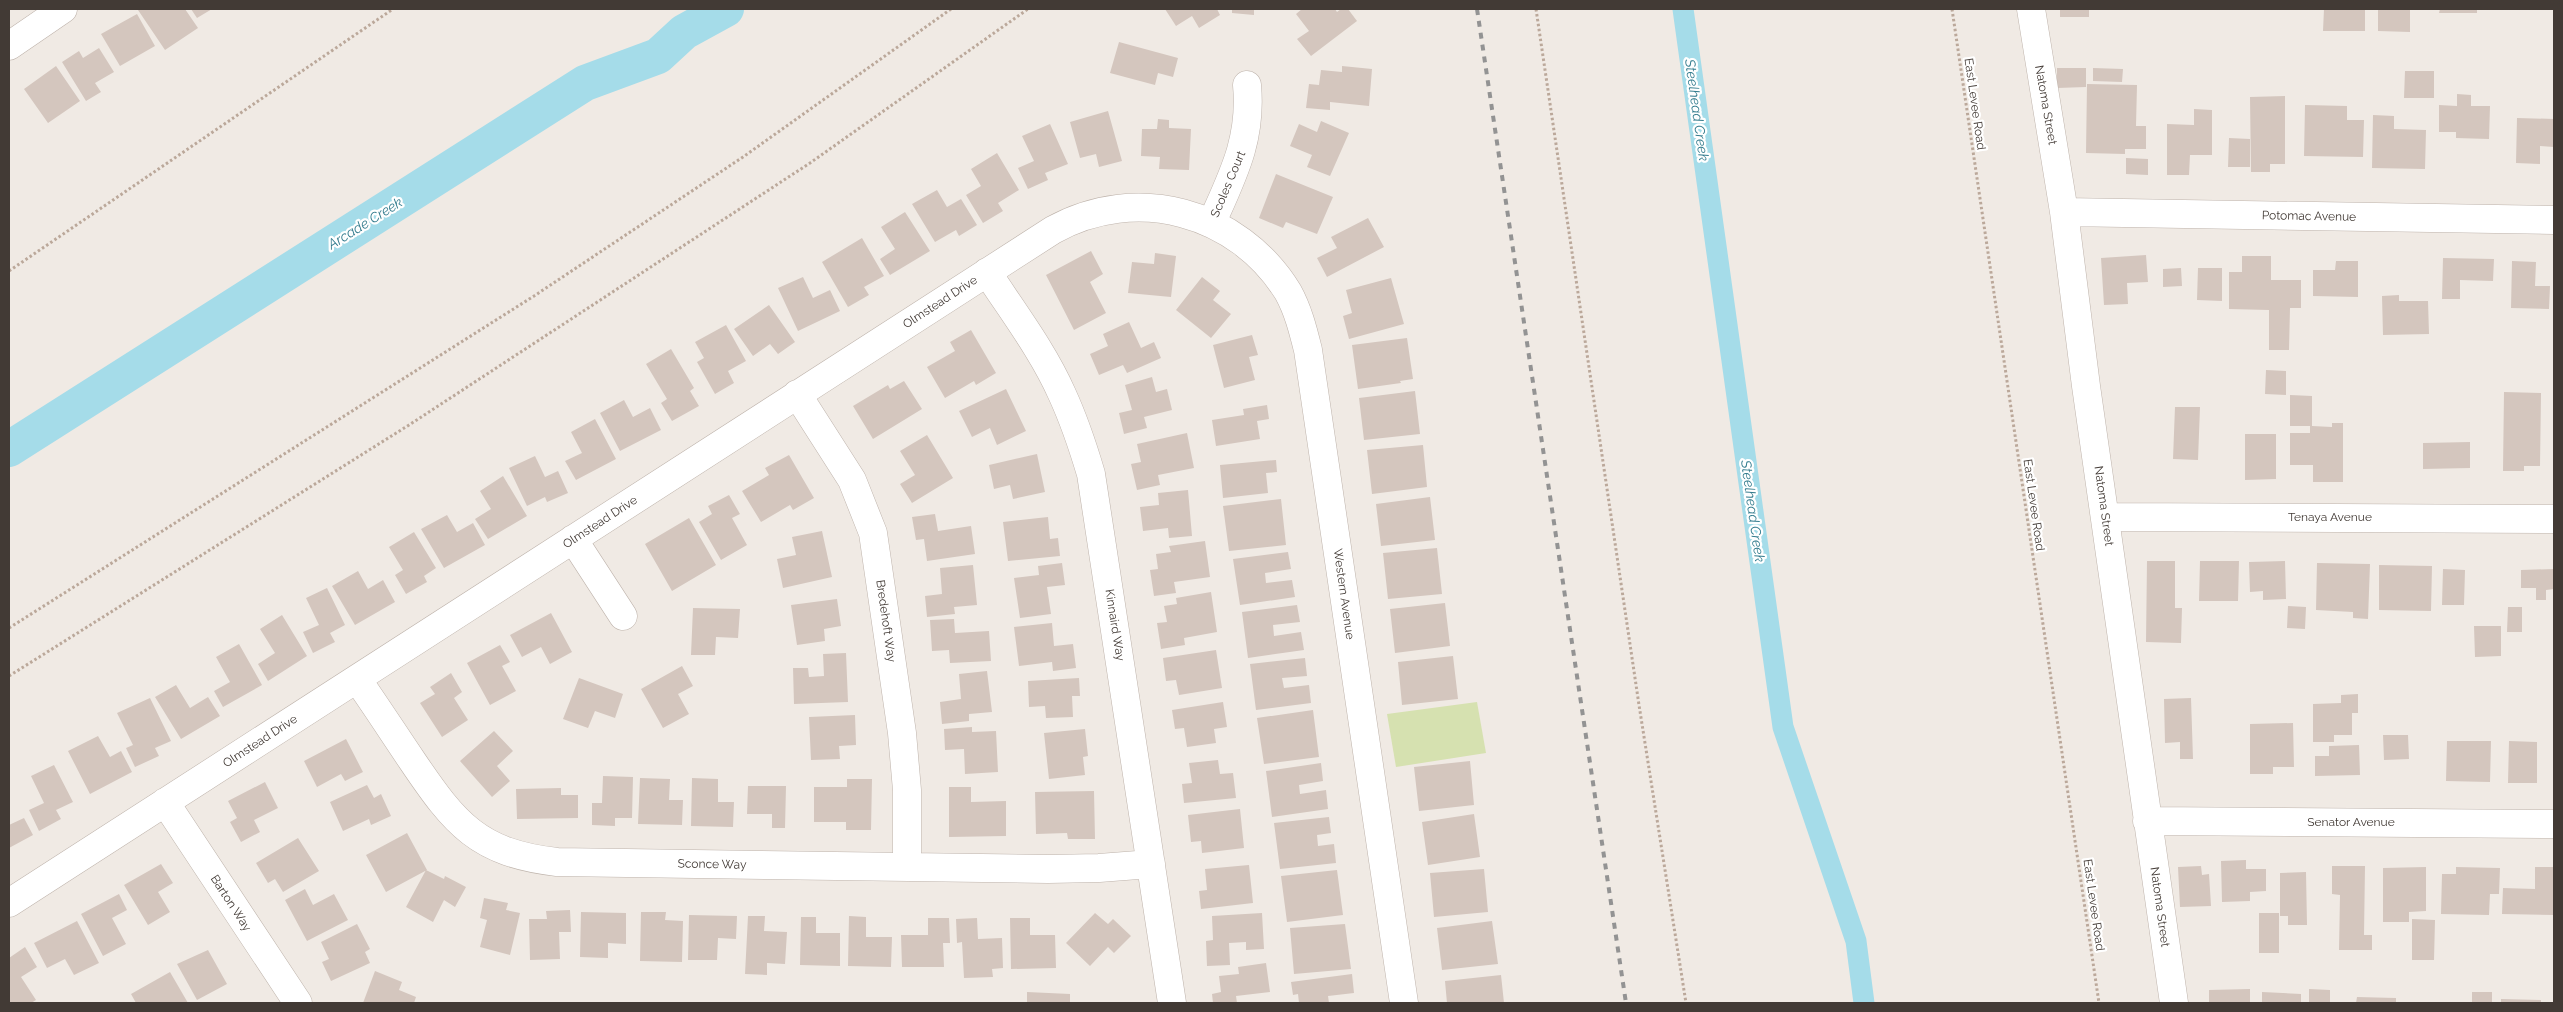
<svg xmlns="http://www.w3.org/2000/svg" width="2563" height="1012" font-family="Raleway,sans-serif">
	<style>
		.green { fill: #d6e1b0 }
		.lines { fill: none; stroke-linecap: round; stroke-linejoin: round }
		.canal { stroke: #a5dce9; stroke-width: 21 }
		.river { stroke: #a5dce9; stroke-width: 36 }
		.building { fill: #d4c6be }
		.minor-casing { stroke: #beb3ab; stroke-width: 29 }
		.path { stroke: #bba89a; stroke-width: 3; stroke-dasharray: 2.5 2.5; stroke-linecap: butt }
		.minor { stroke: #fff; stroke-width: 28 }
		.rail { stroke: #939393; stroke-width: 4; stroke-dasharray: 6 6; stroke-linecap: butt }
		.labels { text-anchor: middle; stroke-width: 4.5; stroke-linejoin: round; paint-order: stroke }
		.street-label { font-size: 12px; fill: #423a35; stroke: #fff }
		.water-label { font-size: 14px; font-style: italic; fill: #327b8d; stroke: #fff }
	</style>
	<rect width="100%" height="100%" fill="#f0eae4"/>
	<path class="green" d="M1477 702 1486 753 1396 767 1387 714Z"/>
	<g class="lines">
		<path class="canal" d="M1683 9 1783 727 1856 941 1864 1003"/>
		<path class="river" d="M9 449 585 83 658 56 684 32 726 9"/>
	</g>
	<path class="building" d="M140 9H185L198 28 165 50 138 10Z
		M191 9H212L197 18Z
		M1165 9H1217L1220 15 1199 28 1192 16 1176 26Z
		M1232 9H1254V15L1232 13Z
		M1302 9H1335L1337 12 1341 9H1348L1357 21 1311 56 1297 39 1309 31 1296 14Z
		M2060 9H2089V17H2060Z
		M2324 9H2365V31H2323Z
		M2378 9H2410V32L2378 31Z
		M2440 9H2477V13H2439Z
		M137 14 155 46 120 66 101 34Z
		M1119 42 1178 58 1173 77 1158 73 1155 85 1110 73Z
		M99 48 114 72 95 83 101 92 86 101 62 62 79 51 83 58Z
		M56 66 80 101 48 123 24 89Z
		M1342 66 1372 69 1369 106 1330 102V110L1306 108 1309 84 1319 85 1321 70 1342 72Z
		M2057 68H2086V87L2057 88Z
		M2093 68 2123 69 2122 82 2093 81Z
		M2405 71H2434V98H2404Z
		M2087 84 2137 85 2136 126H2146V149H2125V154L2086 153Z
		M2457 94 2471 95V106H2490L2489 139 2456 138V132H2439V105L2457 106Z
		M2285 96V164H2270V172H2251L2250 97Z
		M2305 105 2347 106V120H2364L2363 157 2304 156Z
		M2194 109 2212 110V155H2190L2189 175H2167V124L2194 125Z
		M1108 111 1122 161 1099 167 1096 154 1080 158 1070 122Z
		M2373 115 2394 116V129L2426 130 2425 169 2372 168Z
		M2517 118 2554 119V147L2540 146V164L2516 163Z
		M1158 119 1169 120V128L1191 129 1189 170 1159 169 1160 157 1141 156 1142 129H1157Z
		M1321 121 1349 133 1330 176 1307 167 1312 155 1290 146 1299 124 1317 132Z
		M1050 124 1068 164 1045 173 1048 180 1028 189 1018 168 1034 161 1022 136Z
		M2229 138 2250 139V167H2228Z
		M997 153 1019 190 998 203 1003 211 983 223 966 195 981 186 971 169Z
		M2126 158 2148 159V175L2126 174Z
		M1276 174 1333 197 1317 234 1286 222 1283 228 1259 218Z
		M937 190 947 207 961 199 977 225 959 236 956 230 935 242 912 204Z
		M905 212 930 251 890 275 880 259 895 249 881 227Z
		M1368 218 1384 247 1327 277 1317 258 1337 248 1331 237Z
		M862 238 884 276 864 287 869 295 848 307 822 262Z
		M1091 251 1103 274 1090 282 1106 313 1074 330 1046 275Z
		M1155 253 1176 256 1171 297 1128 293 1132 262 1154 264Z
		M2146 255 2148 282 2127 283 2128 304 2104 305 2101 258Z
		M2242 256H2271V280H2301V308H2290L2289 350H2269V310L2229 309V272H2242Z
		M2443 258 2494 259 2493 281 2460 280V299H2442Z
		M2336 261H2358V297L2313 296V270H2335Z
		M2512 261 2536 262 2535 286H2550L2549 309 2511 308Z
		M2181 268 2182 286 2163 287V269Z
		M2198 268H2222V301L2197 300Z
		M803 277 813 298 830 290 840 311 798 331 778 288Z
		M1202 277 1220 291 1213 300 1231 314 1211 338 1176 310Z
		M1391 278 1404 324 1349 339 1343 316 1352 313 1346 290Z
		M2399 295V301H2428L2429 334 2383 335 2382 296Z
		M769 305 795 342 778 354 770 344 753 356 734 329Z
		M1129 322 1141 348 1154 342 1161 358 1127 373 1123 365 1099 375 1090 354 1108 346 1103 334Z
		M726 325 746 361 728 371 734 383 715 394 697 362 704 358 695 342Z
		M971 330 996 373 976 385 974 381 945 398 927 367 955 351 950 342Z
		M1252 335 1258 355 1249 357 1255 380 1224 388 1213 345Z
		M1407 338 1413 379 1400 381 1401 383 1358 389 1352 345Z
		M671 349 694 388 690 391 699 406 672 421 661 403 667 399 646 364Z
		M2266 370 2286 371V395L2265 394Z
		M1152 377 1156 392 1167 389 1172 410 1144 417 1147 428 1124 434 1119 413 1132 410 1125 385Z
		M904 381 922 409 873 439 853 406 888 385 890 389Z
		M1006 389 1026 431 997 445 990 428 972 437 959 411Z
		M1415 391 1420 434 1364 440 1359 398Z
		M2504 392 2541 393 2540 466H2524V471H2503Z
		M2290 395 2312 396V426L2332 427V423H2343V482H2313V465H2290V433H2310V426H2290Z
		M624 400 633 417 650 408 661 430 620 451 600 413Z
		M1267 405 1269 419 1257 421 1260 439 1216 446 1212 420 1244 415 1243 409Z
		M2175 407H2200L2198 460 2173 459Z
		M595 419 616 459 576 480 565 461 582 453 571 432Z
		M1187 433 1194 468 1158 475 1160 485 1137 490 1131 464 1141 462 1137 444Z
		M2245 434H2276V479L2245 480Z
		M927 435 953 478 912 503 900 484 915 475 900 451Z
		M2470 442V468L2423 469V443Z
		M1423 445 1427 487 1372 494 1367 450Z
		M1037 454 1045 492 1013 499 1010 485 994 489 989 465Z
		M789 455 814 498 793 510 790 505 761 522 742 491 769 475 765 468Z
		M535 456 545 477 558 471 568 493 547 502 545 497 527 506 509 468Z
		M1276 460 1277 472 1266 473 1268 493 1223 498 1220 465Z
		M503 476 527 516 488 539 475 519 491 509 480 491Z
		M1188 490 1192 536 1169 538 1168 528 1143 531 1140 507 1159 505 1158 493Z
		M729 495 740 514 732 518 747 545 721 560 699 522 712 514 708 506Z
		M1430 497 1435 540 1381 546 1376 504Z
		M1281 499 1286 545 1229 551 1223 506Z
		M935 514 938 531 971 526 975 554 927 561 924 539 916 540 912 517Z
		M447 515 457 532 473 523 485 545 444 568 421 529Z
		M1048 517 1050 539 1058 538 1060 556 1008 561 1003 522Z
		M689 518 716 565 672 591 645 544Z
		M822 531 832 577 783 588 777 559 796 555 792 537Z
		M414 532 436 568 424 576 427 582 406 594 395 575 403 570 389 547Z
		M1205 541 1210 577 1174 582 1176 593 1154 596 1150 570 1158 569 1156 554 1171 552 1169 546Z
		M1437 548 1442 594 1388 599 1383 553Z
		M1288 552 1291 569 1265 573 1266 583 1292 580 1295 597 1240 605 1233 559Z
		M2147 561H2175V608H2182L2181 643 2146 642Z
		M2200 561H2239L2238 601H2199Z
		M2285 561 2286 599 2263 600V591L2250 592 2249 562Z
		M1062 563 1065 585 1047 587 1051 614 1020 618 1014 578 1039 575 1038 566Z
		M2317 563 2370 564 2368 619 2353 618V612L2316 610Z
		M973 565 977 605 954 607 955 614 927 617 925 596 942 594 940 568Z
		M2379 565 2432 566 2431 611 2379 610Z
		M2443 569 2465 570 2464 605H2442Z
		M2554 569V589L2546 590V600H2536V588H2521V570Z
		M358 571 368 589 383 580 395 602 355 625 332 586Z
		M327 588 345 625 330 633 335 642 313 653 303 632 319 625 306 598Z
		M1211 592 1217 632 1184 638 1185 645 1161 649 1157 623 1167 622 1164 606 1177 604 1176 598Z
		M837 599 841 626 824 629 825 641 797 645 791 605Z
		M1445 603 1450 646 1395 653 1390 609Z
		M1297 605 1300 622 1273 625 1274 636 1301 632 1304 650 1248 658 1242 612Z
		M2288 606 2306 607 2305 629 2287 628Z
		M2508 607H2522V632H2507Z
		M693 608 740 609 738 638 716 637 715 655H691Z
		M551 613 572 652 550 664 541 647 522 657 510 635Z
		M282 615 307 656 268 681 258 664 275 653 260 629Z
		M954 619 955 633 989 631 991 661 950 663 949 650 932 651 930 620Z
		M1052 623 1054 646 1073 644 1076 668 1053 671 1052 662 1019 666 1014 627Z
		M2474 626H2501V656L2475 657Z
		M239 644 262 685 223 707 214 691 230 682 216 657Z
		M500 645 510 662 502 666 516 691 490 705 467 663Z
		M1216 650 1222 688 1179 695 1176 680 1166 681 1163 658Z
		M846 653 848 702 794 704 793 668H808L809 677 824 676 823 654Z
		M1453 656 1458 699 1402 705 1398 662Z
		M1305 658 1307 676 1282 678 1284 688 1309 685 1311 703 1256 710 1250 664Z
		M682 666 693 686 678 694 689 714 663 728 641 689Z
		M987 671 992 712 969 714V721L942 724 940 702 961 699 959 674Z
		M451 673 462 692 454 698 468 720 442 737 420 703 435 694 430 687Z
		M579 678 623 694 615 718 595 711 588 728 563 719Z
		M1079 678 1080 696H1072L1073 717 1046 718 1045 706 1029 707 1028 681Z
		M176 685 190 708 208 697 220 716 181 739 155 697Z
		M2358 694V713H2352V735H2334V742H2313V704L2341 703V695Z
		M150 698 171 741 155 748 159 756 135 767 126 748 133 745 117 713Z
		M2191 698 2193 759H2180V742L2165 743 2164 699Z
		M1223 702 1227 727 1214 729 1216 743 1187 747 1184 728 1175 729 1172 710Z
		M1313 710 1319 757 1264 764 1257 718Z
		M855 715 856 745 839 746 840 759 811 760 809 717Z
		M2293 723 2294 767H2273V774H2250V724Z
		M972 727V732L996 731 998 772 965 774 964 749 945 750 944 729Z
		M1085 729 1088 756 1083 757 1085 775 1049 779 1044 733Z
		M494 731 513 751 497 766 510 781 492 797 460 761Z
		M2383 735H2408L2409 759 2384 760Z
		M98 736 110 757 121 751 132 772 90 794 68 751Z
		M346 739 363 772 345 781 341 774 317 787 304 761Z
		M2447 741H2491L2490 782 2446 781Z
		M2509 741 2537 742V783H2508Z
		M2359 745 2360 775 2315 776V756H2329V746Z
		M1218 760 1220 774 1233 773 1236 798 1184 803 1182 784 1192 783 1189 763Z
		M1470 761 1474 805 1419 811 1414 767Z
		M1321 763 1323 781 1299 785 1300 794 1326 790 1328 809 1272 817 1266 771Z
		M54 765 73 802 56 810 61 819 39 831 29 810 44 803 31 776Z
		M603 776 633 777 632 818H615V826L592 825V803H602Z
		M640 778 670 779 669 800H683L682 825 638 824Z
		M692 778 718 779V802H734L733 827 691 826Z
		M847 779H872L871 830H846V822H814V787H847Z
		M265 782 278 808 254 820 260 832 241 842 230 822 237 818 228 801Z
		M367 785 374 798 381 794 391 816 371 825 369 819 343 831 330 802Z
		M748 786H786L785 828H772V814H747Z
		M949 787H971V802L1006 801V836L949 837Z
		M561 788V795H578V818L517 819 516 789Z
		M1094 791 1095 839H1068L1067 833 1036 834 1035 792Z
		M1240 809 1244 848 1202 853 1201 841 1191 842 1188 815Z
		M1474 814 1480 857 1428 865 1422 822Z
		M1329 817 1331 833 1317 835 1318 846 1334 844 1336 863 1280 869 1274 823Z
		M24 818 33 835 9 848V825Z
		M407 833 427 870 386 892 366 855Z
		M298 838 319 871 283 892 275 879 268 883 256 863Z
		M2246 860V869H2266V891L2250 892V901L2222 902 2221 861Z
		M161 864 173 883 158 892 170 912 148 925 124 885Z
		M1249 865 1253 903 1201 909 1199 891 1207 890 1205 869Z
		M2201 866 2202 875 2209 874 2211 906 2180 907 2178 867Z
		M2332 866H2365L2364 935H2372V950H2339L2340 895 2332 894Z
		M2426 867V911L2409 912V922H2383V868Z
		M2456 867 2500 868 2499 894H2490L2489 915 2441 914 2442 874H2456Z
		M2535 867H2554V915L2502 914 2503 888 2535 889Z
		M1484 869 1488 912 1434 917 1430 873Z
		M426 870 444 879 445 876 466 887 455 907 444 900 433 922 406 907Z
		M1337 870 1343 915 1287 922 1281 876Z
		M2306 872 2307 925H2288V916H2280V873Z
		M305 889 313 905 334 894 348 920 307 941 285 900Z
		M119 894 127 910 112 918 126 944 103 956 81 914Z
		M484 898 508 903 506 910 520 913 510 955 480 947 487 920 480 918Z
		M570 910 571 932H559L560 959 530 960 529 919H547L546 911Z
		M581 912 626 913V944L608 943V958L580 957Z
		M641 912H666L665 920 683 921 682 962 640 961Z
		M1095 913 1108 924 1113 919 1131 936 1114 953 1108 947 1090 966 1066 943Z
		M1262 913 1264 949 1246 950V942L1229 943 1230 965 1207 966 1206 941 1213 940 1212 916Z
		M2259 913H2279V953H2259Z
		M689 915 737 916 736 939 718 938 717 960H688Z
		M748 916H765L764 931 787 932 785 964 767 963V975L745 974Z
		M849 916 866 917V937H892L891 967 848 966Z
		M801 917H816V933H840V966L800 965Z
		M928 918H949L950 943H943L944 967H902L901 935H928Z
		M977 918 978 939 1002 938 1003 968 992 969 993 977 964 978 962 942 957 943 956 919Z
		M1010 918H1030V935H1055L1056 968 1011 969Z
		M2412 919 2435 920 2434 960H2412Z
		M77 921 99 963 74 975 65 959 47 968 34 943Z
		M1492 921 1498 964 1442 970 1437 928Z
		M357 924 370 949 365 952 370 963 331 981 322 962 329 959 321 942Z
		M1345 924 1351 969 1294 974 1290 928Z
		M25 947 37 967 21 977 36 1000 31 1003H9V958Z
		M208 950 227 984 197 1000 177 964Z
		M1266 963 1270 992 1236 996 1237 1003H1213L1212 994 1221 992 1219 976 1239 974 1238 967Z
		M375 971 402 982 399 990 416 997 414 1003H363Z
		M170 972 188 1003H136L131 994Z
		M1352 974 1354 993 1328 996 1329 1003H1299L1298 994 1293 995 1291 982Z
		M1501 975 1504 1003H1447L1445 981Z
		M2250 989V1003H2209V990Z
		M2309 989 2330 990V1003H2309Z
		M1027 992 1070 994V1003H1027Z
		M2262 992 2301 994V1003H2262Z
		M2472 992H2492V1003H2472Z
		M2357 997 2396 998V1003H2356Z
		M2501 999 2541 1000V1003H2501Z"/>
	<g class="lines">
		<defs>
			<path id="minor" d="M2031 9 2064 212 2086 386 2174 1003
				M9 46 63 9
				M2064 212 2554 220
				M1212 222C1233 175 1252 139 1247 85
				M987 272C1013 312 1043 351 1062 394 1074 420 1083 447 1091 474L1172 1003
				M797 394 852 480 873 533 902 733 907 790V867
				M2106 517 2554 519
				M573 539 623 616
				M357 679C376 706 394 734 413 762 455 824 478 853 557 862L1048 869 1099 868 1151 864
				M165 802 298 1003
				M2147 821 2554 824
				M9 903 1053 230C1136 184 1238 211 1288 292 1298 310 1303 330 1308 350L1404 1003"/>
		</defs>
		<use href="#minor" class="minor-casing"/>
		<path class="path" d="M1536 9 1639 705 1686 1003
			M1952 9 2099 1003
			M9 271 393 9
			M9 628 534 296 743 157 951 9
			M9 676 409 425 810 163 1028 9"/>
		<use href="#minor" class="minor"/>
		<path class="rail" d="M1477 9 1626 1003"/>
	</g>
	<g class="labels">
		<g class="street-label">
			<text transform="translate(1975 104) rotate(82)" y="4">East Levee Road</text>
			<text transform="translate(2046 105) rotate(80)" y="4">Natoma Street</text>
			<text transform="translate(1228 184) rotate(-67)" y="4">Scoles Court</text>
			<text transform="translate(2309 216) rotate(1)" y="4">Potomac Avenue</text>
			<text transform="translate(940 302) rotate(-33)" y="4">Olmstead Drive</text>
			<text transform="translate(2034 505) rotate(82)" y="4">East Levee Road</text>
			<text transform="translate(2104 506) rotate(82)" y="4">Natoma Street</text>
			<text x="2330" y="521">Tenaya Avenue</text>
			<text transform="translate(600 522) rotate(-33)" y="4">Olmstead Drive</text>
			<text transform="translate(1344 594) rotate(82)" y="4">Western Avenue</text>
			<text transform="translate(886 621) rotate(82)" y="4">Bredehoft Way</text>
			<text transform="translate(1115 625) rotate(81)" y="4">Kinnaird Way</text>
			<text transform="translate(260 741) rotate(-33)" y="4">Olmstead Drive</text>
			<text x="2351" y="826">Senator Avenue</text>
			<text transform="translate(712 864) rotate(1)" y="4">Sconce Way</text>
			<text transform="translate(231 903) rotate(57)" y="4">Barton Way</text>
			<text transform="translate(2094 905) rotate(82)" y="4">East Levee Road</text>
			<text transform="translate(2160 907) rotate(82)" y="4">Natoma Street</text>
		</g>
		<g class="water-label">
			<text transform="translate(1697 110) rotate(82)" y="5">Steelhead Creek</text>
			<text transform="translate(365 223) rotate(-32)" y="5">Arcade Creek</text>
			<text transform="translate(1753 511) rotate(82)" y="5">Steelhead Creek</text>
		</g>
	</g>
	<rect width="2563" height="1012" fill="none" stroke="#423a35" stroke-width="20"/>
</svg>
